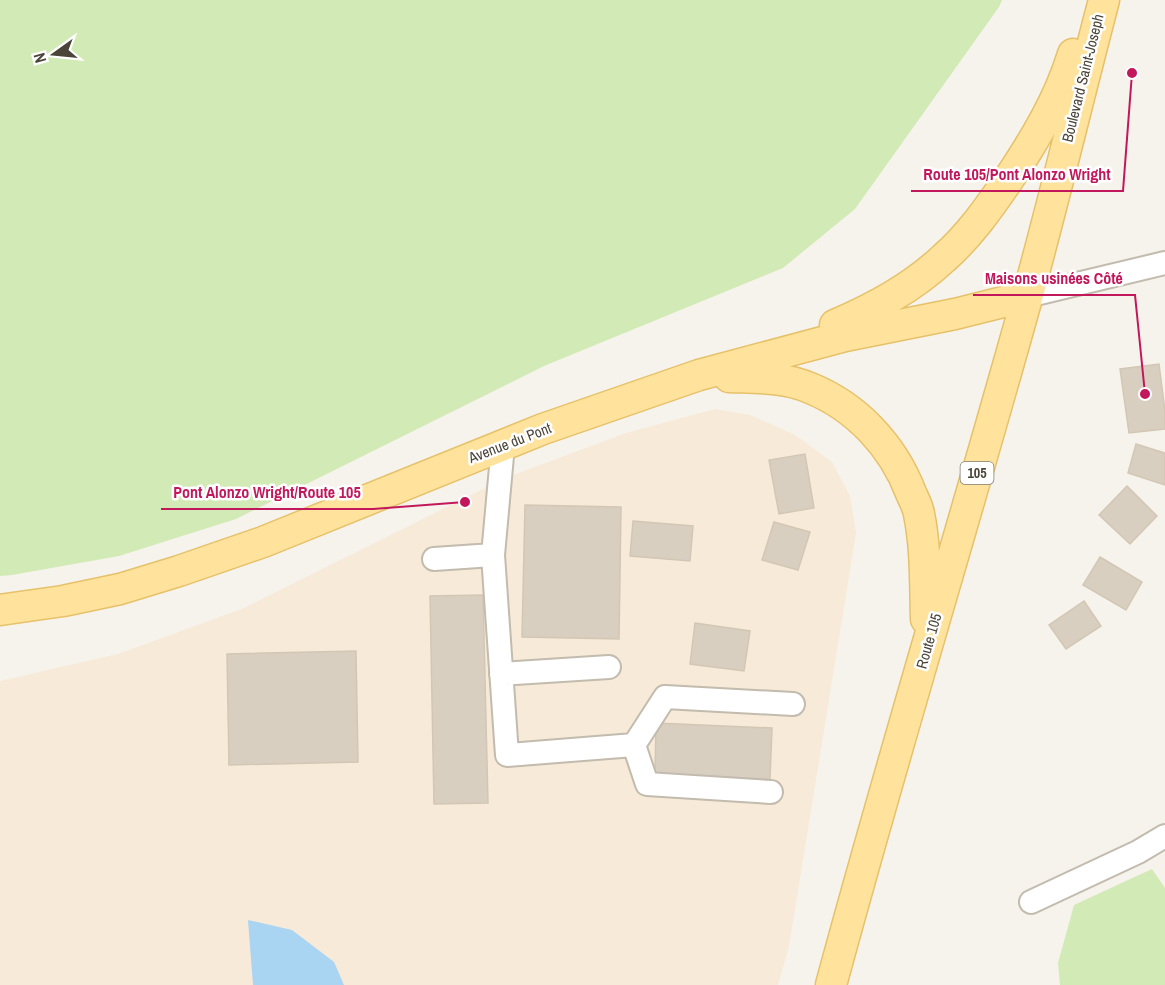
<svg xmlns="http://www.w3.org/2000/svg" width="1165" height="985" font-family="'Archivo Narrow',sans-serif">
	<style>
		.commercial { fill: #f7ead8 }
		.green { fill: #d2eab5 }
		.water { fill: #a9d4f2 }
		.building { fill: #d8cfc1; stroke: #d3c7b4; stroke-width: 1.5 }
		.lines { fill: none; stroke-linecap: round; stroke-linejoin: round }
		.minor-casing { stroke: #c2bbae; stroke-width: 26 }
		.major-casing { stroke: #e6c16a; stroke-width: 33 }
		.minor { stroke: #fff; stroke-width: 22 }
		.major { stroke: #ffe39c; stroke-width: 30 }
		.labels { text-anchor: middle; stroke-width: 5; stroke-linejoin: round; paint-order: stroke }
		.shield { fill: #fff; stroke: #817c74; stroke-width: 1.5 }
		.shield-label { font-size: 14px; font-weight: bold; fill: #4b4439 }
		.street-label { font-size: 15px; fill: #4b4439; stroke: #fff }
		.leader { fill: none; stroke: #c2185b; stroke-width: 2 }
		.callout-dot { fill: #c2185b; stroke: #fff; stroke-width: 2 }
		.callout-label { font-size: 16px; text-anchor: middle; font-weight: bold; fill: #c2185b; stroke: #fff; stroke-width: 5; stroke-linejoin: round; paint-order: stroke }
	</style>
	<rect width="100%" height="100%" fill="#f6f3ec"/>
	<path class="commercial" d="M715 409 750 415 795 435 832 462 850 496 856 533 789 946 778 985H0V681L118 654 244 608 505 478 626 433Z"/>
	<path class="green" d="M0 0H1002L999 7 855 209 783 268 544 366 236 519 119 556 12 575 0 576Z
		M1152 869 1165 888V985H1060L1058 963 1074 905Z"/>
	<path class="water" d="M248 920 292 930 334 962 344 985H253Z"/>
	<path class="building" d="M1159 364 1165 411V429L1129 433 1120 369Z
		M1136 444 1165 453V485L1128 473Z
		M805 454 814 508 779 514 769 460Z
		M1127 486 1157 516 1130 544 1099 515Z
		M525 505 621 507 619 639 522 637Z
		M633 521 693 526 690 561 630 556Z
		M774 522 810 532 798 570 762 560Z
		M1100 557 1142 582 1126 610 1083 585Z
		M483 595 488 803 434 804 430 596Z
		M1084 601 1101 626 1066 649 1049 625Z
		M695 623 750 631 744 671 690 664Z
		M356 651 358 762 229 765 227 654Z
		M656 723 772 728 770 779 655 774Z"/>
	<g class="lines">
		<defs>
			<path id="minor" d="M1027 296 1165 263
				M503 445 493 555 507 755 634 745 665 697 793 704
				M434 559 493 555
				M501 674 609 667
				M634 745 647 784 771 792
				M1031 902 1138 852 1165 836"/>
			<path id="major" d="M835 325C874 308 912 288 944 258 969 236 989 208 1008 180 1034 141 1059 100 1073 54
				M729 377C756 378 785 377 810 388 857 407 893 446 911 493 914 500 918 507 919 514 926 548 925 584 926 619
				M0 610 63 601 120 589 179 571 263 542 543 429 699 375 845 336 955 314 1027 296
				M831 985C893 755 963 528 1027 298 1054 200 1078 99 1104 0"/>
		</defs>
		<use href="#minor" class="minor-casing"/>
		<use href="#major" class="major-casing"/>
		<use href="#minor" class="minor"/>
		<use href="#major" class="major"/>
	</g>
	<g class="labels">
		<rect class="shield" x="960.5" y="462" width="33" height="22" rx="4.5"/>
		<g class="shield-label">
			<text x="977" y="478">105</text>
		</g>
		<g class="street-label">
			<text transform="translate(1083 78) rotate(-76)" y="5">Boulevard Saint-Joseph</text>
			<text transform="translate(510 443) rotate(-21)" y="5">Avenue du Pont</text>
			<text transform="translate(929 641) rotate(-74)" y="5">Route 105</text>
		</g>
	</g>
	<path class="leader" d="M1132 73L1123 191H911M1145 394L1135 295H973M465 502L373 509H161"/>
	<g class="callout-dot">
		<circle cx="1132" cy="73" r="6"/>
		<circle cx="1145" cy="394" r="6"/>
		<circle cx="465" cy="502" r="6"/>
	</g>
	<g class="callout-label">
		<text x="1017" y="180">Route 105/Pont Alonzo Wright</text>
		<text x="1054" y="284">Maisons usinées Côté</text>
		<text x="267" y="498">Pont Alonzo Wright/Route 105</text>
	</g>
	<g transform="translate(54 54) rotate(255)" stroke="#ffffff" stroke-width="4.5" paint-order="stroke">
	<path d="M0-4.5L10 22L0 15L-10 22Z" fill="#4b4439"/>
	<text y="-9" font-size="16" font-weight="bold" text-anchor="middle" fill="#4b4439">N</text>
	</g>
</svg>
